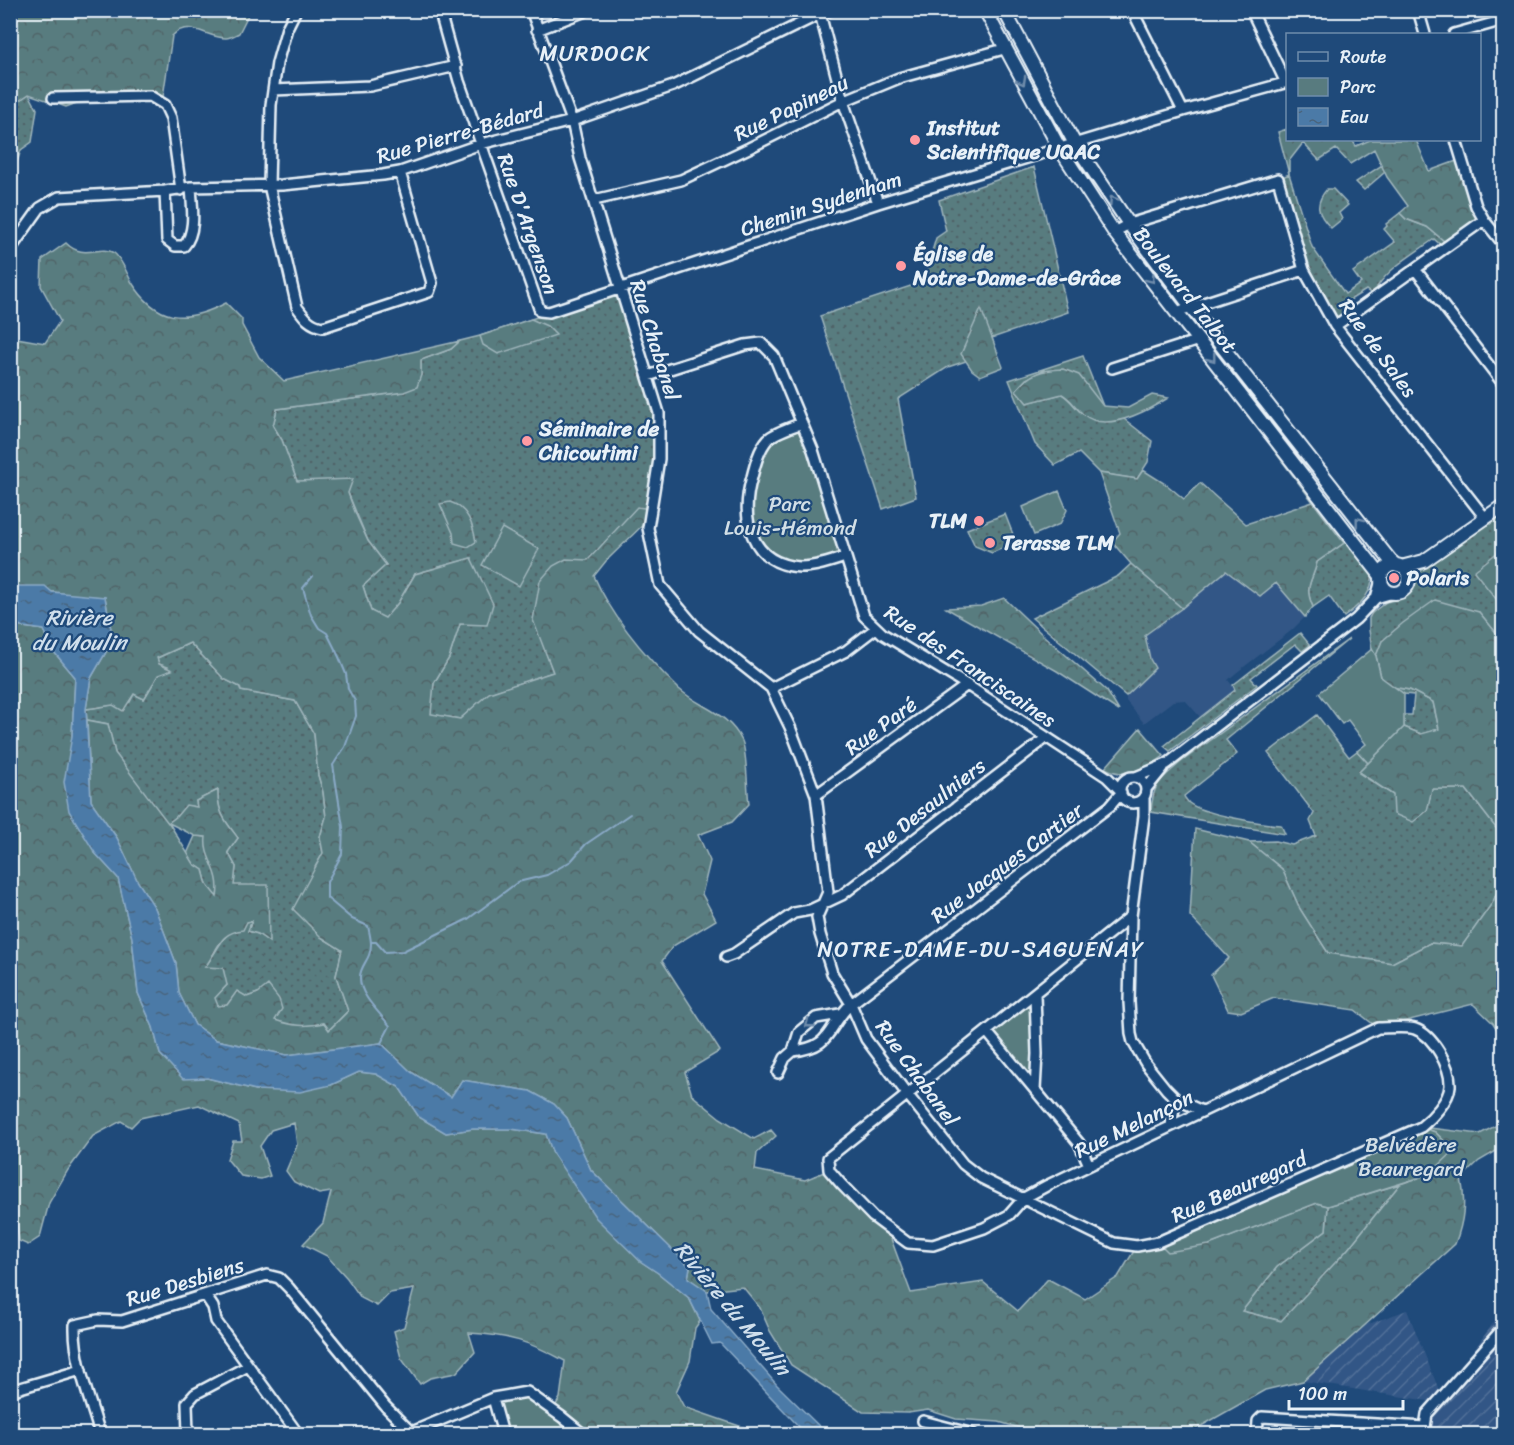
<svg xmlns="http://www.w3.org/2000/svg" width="1514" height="1445" font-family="Sriracha,sans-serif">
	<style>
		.built { fill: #335786 }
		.industrial { fill: url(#industrial-furrows) }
		.grass { fill: url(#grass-dots); stroke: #a0b6bc; stroke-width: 1.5 }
		.forest { fill: url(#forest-crowns); stroke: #a0b6bc; stroke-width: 1.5; fill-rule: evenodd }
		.green { fill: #587b7f; stroke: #a0b6bc; stroke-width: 1.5 }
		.water { fill: url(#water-ripples); stroke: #8aaac7; stroke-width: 1.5 }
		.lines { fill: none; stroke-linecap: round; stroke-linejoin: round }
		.stream { stroke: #8aaac7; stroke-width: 2 }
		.street-casing { stroke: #e8f1f8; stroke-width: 14 }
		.secondary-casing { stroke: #e8f1f8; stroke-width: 16 }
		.street { stroke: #1f4a7a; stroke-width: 9 }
		.secondary { stroke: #1f4a7a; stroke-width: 12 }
		.oneway { stroke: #6f8dac }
		.poi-dot { fill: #ff9aa2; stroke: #1f4a7a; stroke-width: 2 }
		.labels { text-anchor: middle; stroke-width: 4.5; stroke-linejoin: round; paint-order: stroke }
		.street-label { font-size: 21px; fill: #e8f1f8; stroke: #1f4a7a }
		.poi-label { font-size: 21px; font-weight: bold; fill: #e8f1f8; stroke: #1f4a7a; text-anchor: start }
		.park-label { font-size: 21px; fill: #d2dfe6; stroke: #1f4a7a }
		.neighbourhood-label { font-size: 22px; letter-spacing: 1.5px; fill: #e8f1f8; stroke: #1f4a7a }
		.water-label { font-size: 22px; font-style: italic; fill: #d0dfec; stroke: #1f4a7a }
	</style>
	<defs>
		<pattern id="industrial-furrows" width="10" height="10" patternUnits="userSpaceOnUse" patternTransform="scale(1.5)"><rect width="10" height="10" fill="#335786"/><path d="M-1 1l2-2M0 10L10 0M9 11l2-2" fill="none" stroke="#517098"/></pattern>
		<pattern id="grass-dots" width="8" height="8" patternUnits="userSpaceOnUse" patternTransform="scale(1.5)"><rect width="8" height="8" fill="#587b7f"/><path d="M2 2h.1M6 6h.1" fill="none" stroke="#506467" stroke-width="1.8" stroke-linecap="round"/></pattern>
		<pattern id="forest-crowns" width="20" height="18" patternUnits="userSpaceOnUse" patternTransform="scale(1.5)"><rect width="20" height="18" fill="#587b7f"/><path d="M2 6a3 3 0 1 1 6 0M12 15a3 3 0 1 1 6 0" fill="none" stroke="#506467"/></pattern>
		<pattern id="water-ripples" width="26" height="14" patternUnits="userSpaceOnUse" patternTransform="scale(1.5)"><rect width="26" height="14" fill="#4b7aa7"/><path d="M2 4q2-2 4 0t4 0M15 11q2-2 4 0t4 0" fill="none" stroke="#49647d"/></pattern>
	</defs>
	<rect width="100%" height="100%" fill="#1f4a7a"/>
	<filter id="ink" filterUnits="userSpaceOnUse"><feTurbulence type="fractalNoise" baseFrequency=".0167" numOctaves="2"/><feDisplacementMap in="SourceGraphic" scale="12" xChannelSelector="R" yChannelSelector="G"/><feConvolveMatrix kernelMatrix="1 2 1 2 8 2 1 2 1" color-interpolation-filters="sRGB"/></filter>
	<g filter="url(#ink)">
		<path class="built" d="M1226 571 1260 596 1276 583 1305 617 1292 630 1236 673 1228 680 1235 689 1201 718 1185 700 1173 701 1144 723 1126 701V696L1155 668 1150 659 1145 636Z"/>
		<path class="industrial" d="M1407 1310 1441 1395 1497 1318 1503 1323V1434H1427L1425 1427 1435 1402 1303 1381 1366 1325Z"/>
		<path class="grass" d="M29 94 37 109 32 142 21 150 16 165 13 202H11V106Z
			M1382 165 1385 172 1364 190 1356 182Z
			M1034 167 1068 312 992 338 996 351 948 367 898 399 916 497 883 509 820 316 923 282 936 238 946 231 939 200Z
			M1289 174 1312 247 1345 294 1361 283 1353 272 1395 242 1384 229 1387 226 1386 224 1400 213 1406 219 1427 227 1449 245 1444 248 1434 239C1414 254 1391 266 1377 287L1381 293 1376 297 1366 290 1345 303 1347 317 1335 326 1304 270 1278 179Z
			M1327 189H1333L1348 205 1339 213 1342 219 1331 228C1317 214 1314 204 1327 189Z
			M621 289 659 413 651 509 637 508 534 620 553 672 490 693 460 719 430 714 434 683 449 658 460 624 472 558 415 574 398 603 385 619 371 611 363 586 386 565 368 541 348 493 297 481 282 440 273 425 277 409 404 392 421 375V360L451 349 460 341 480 336Z
			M1083 356 1103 406 1044 370 1026 379 1016 390 1027 403 1062 394C1073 401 1075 409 1083 414 1092 420 1114 422 1124 419L1152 441 1148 462 1137 479 1099 473 1079 453 1055 465 1035 444 1009 380Z
			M1278 446 1372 569C1375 592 1361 604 1344 617L1329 596 1313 607C1303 585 1313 582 1317 562L1344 543 1272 448Z
			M1503 512V641L1479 612 1382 641 1376 656 1372 649 1369 630V618L1372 613 1386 602 1406 597 1410 592 1420 572Z
			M1005 514 1016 542 992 553 975 546 967 529Z
			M1131 564 1182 608 1145 635 1150 659 1155 668 1126 696 1032 618 1118 576Z
			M1300 633 1310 645 1302 651 1295 644 1251 678 1257 685 1170 751 1164 746 1235 690 1233 685Z
			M1349 639 1226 740 1237 754 1184 796C1184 797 1188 802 1189 803 1202 814 1263 824 1281 825L1285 834 1151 812C1153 782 1160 781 1181 762Z
			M190 643 224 679 240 687 241 691 295 701 314 734 318 775 323 792 326 817 320 837 323 853 315 867 321 937 342 950 336 976 348 1011 329 1030 324 1023C310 1026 283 1030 273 1018 267 1010 263 1001 258 993L247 997 237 992 227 1005 218 1007 214 998 227 985 205 967C220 948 224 927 252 920L248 931 258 934 269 941 234 885 236 867 228 852 238 838C225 821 217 812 218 790L196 801 197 807 186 806 176 817 168 823 149 801 115 753 108 724 87 720 86 709 130 702 134 694 144 699 158 675 168 667 159 664 157 658Z
			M1392 687 1410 690 1433 702 1439 729 1421 734 1404 727 1403 715H1412L1414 695 1404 694Z
			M1317 715 1349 757 1357 751 1368 763 1359 773 1393 795 1427 811 1432 789H1466L1503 837V878L1493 902 1462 946 1430 943 1392 963 1328 953 1300 909 1282 869 1249 842 1275 841 1292 845 1316 836 1310 821 1314 813 1268 753Z
			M195 836 207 837C205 850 208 853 214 864 218 875 219 887 217 898L207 885 203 870 194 864 187 854Z
			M1400 1184 1348 1249 1282 1321 1242 1311 1277 1267 1326 1230 1328 1206Z"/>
		<path class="forest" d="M11 11H250L239 33C235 35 230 38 226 38 206 38 189 18 172 36L163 97 91 98 66 107 29 94 11 106Z
			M1287 129 1288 140H1352L1356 146 1370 140H1416L1429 171 1462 159 1484 220 1449 245 1427 227 1406 219 1400 213 1408 206 1387 177 1374 149 1350 164 1336 149 1319 160 1303 143 1289 161V174L1278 132Z
			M66 243C84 261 99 244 114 253 121 258 127 273 131 281 157 323 185 324 226 303L242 319V325L259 357 284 381 460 341 451 349 421 360V375L417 387 404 392 277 409 273 426 282 440 297 481 353 479 348 493 357 517 368 541 386 565 363 586 371 611 385 618 398 603 415 574 471 558 493 604 487 625 460 624 449 658 434 683 431 714 460 719 489 693 553 672 533 620 540 581 553 566 566 559 588 560 637 507 651 509 650 518 606 561 594 576C613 619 645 656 679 689 700 708 728 712 742 741 747 751 747 790 749 804L732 822 698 835 710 861 702 894 716 920 673 946 662 961 720 1051 685 1072 692 1095 720 1118 754 1139 771 1130 776 1136 757 1153 755 1170 805 1180 829 1170 887 1228 911 1293 983 1282 1018 1311 1048 1279 1085 1299 1118 1277 1137 1246 1158 1242 1209 1245 1317 1203 1328 1206 1326 1230 1277 1267 1242 1311 1281 1321 1348 1249 1400 1184 1418 1178 1454 1151 1435 1132 1421 1127 1480 1134 1503 1122V1147L1479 1161 1461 1178C1466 1202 1464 1221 1455 1244L1303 1381 1265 1390 1187 1434H1041L999 1422 956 1419 928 1410 908 1413 863 1412 791 1365 770 1331 760 1308 743 1287 707 1291 688 1278 690 1267 591 1170 567 1118 554 1104 530 1091 462 1080 451 1097 411 1072 381 1043 287 1055 216 1040 195 1025 179 993 176 963 155 908 138 882 117 838 91 801 87 720 108 724 115 753 168 823 176 817 186 805 197 807 196 801 218 790C217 812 225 821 238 838L228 852 236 867 234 885H268L269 942 258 934 248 931 252 921 247 922 243 930C218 933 219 949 205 967L223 968 227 985 215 998 218 1006 227 1005 237 991 247 997 258 993 268 985 279 999 282 1009 275 1020C292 1026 306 1027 324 1023L329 1030 348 1011 336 976 342 950 321 937 293 909 323 853 320 837 326 817 323 792 318 775 314 734 295 701 241 691 240 687 224 679 190 643 157 658 159 664 172 670 158 675 144 699 134 694 123 711 113 705 86 709 91 678 113 640 105 597 79 596 16 586 11 589V337L45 343 60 321 41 286 42 260ZM169 823 195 836 206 837C203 860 222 869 217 897L207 885 203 870 194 864Z
			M981 309 1003 367 980 376 972 370 961 354Z
			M531 319 547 326 556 335 498 354 483 345 480 336Z
			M1063 369 1079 375 1103 406 1128 408 1152 395 1168 398C1147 411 1105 434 1083 414 1075 407 1072 400 1062 394L1027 403 1016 390C1030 373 1041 370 1063 369Z
			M1143 470 1167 485 1184 499 1200 483 1246 524 1313 502 1344 543 1317 562C1313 582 1303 585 1313 607L1305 617 1276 583 1260 596 1226 571 1182 608 1131 564 1112 542 1120 533 1099 473 1137 479Z
			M450 502C468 508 473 525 476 542L468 547 454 543 453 533 440 504Z
			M1004 598 1044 636 1107 691 1119 711 1057 671 946 608 981 606Z
			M1435 600 1479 612 1503 641V837L1466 789H1432L1427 811 1413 822 1394 814 1393 795 1359 772 1404 727 1421 734 1439 729 1433 702 1410 690 1392 687 1381 677 1376 656 1382 641 1403 623Z
			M10 621 23 627 44 630 54 652 75 677 72 736 95 853 118 878 132 938 138 993 153 1027 160 1054 183 1078H207L256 1090 331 1085 359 1072 376 1074 399 1087 419 1117 446 1133 473 1129H511L546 1134 553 1154 622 1242 640 1261 658 1273 689 1298 700 1321 695 1328 690 1361 676 1392 684 1407 748 1429 753 1434H583L553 1410 560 1398 565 1361C530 1342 509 1335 469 1333L475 1352 456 1373 430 1378 420 1384 401 1358 394 1331 404 1327 414 1289 390 1293 377 1306 361 1298 347 1278 327 1256 303 1244 323 1223 331 1192 319 1194 294 1182 286 1171 297 1145 294 1123 271 1130 260 1146 270 1176 261 1179 241 1176 227 1159 233 1141H242L239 1124 199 1105 140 1118 131 1127 121 1121 93 1136 68 1170 49 1203 40 1237 28 1245 19 1241 15 1207 10 1202Z
			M1140 728 1164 756C1144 771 1128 780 1105 768Z
			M1195 829 1249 842 1282 869 1300 909 1328 953 1392 963 1430 943 1462 946 1493 902 1503 878V1039L1493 1023 1473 1004 1378 1028 1355 1010 1274 998 1241 1012 1228 1010 1211 975 1229 958 1190 916Z"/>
		<path class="green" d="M802 423 845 557 816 566 781 563 753 538 748 488 769 439Z
			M1059 491 1067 510 1060 524 1034 535 1023 507Z
			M502 528 539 549 519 586 482 565Z
			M1503 548V593L1496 599 1474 571Z
			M1372 649 1376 656 1381 677 1404 694V727L1368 763 1357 751 1366 744 1348 720 1342 724 1319 693Z
			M1035 994V1090L987 1032Z
			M1421 1127 1435 1132 1454 1151 1435 1169 1418 1178 1328 1206 1317 1203 1209 1245 1168 1252 1158 1242Z
			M527 1392 583 1434H503L493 1398Z"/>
		<path class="water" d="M16 586H45L52 592 105 597 113 640 91 678 86 709 91 801 117 838 138 882 155 908 176 963 179 993 195 1025 216 1040 287 1055 381 1043 411 1072 451 1097 462 1080 530 1091 554 1104 567 1118 591 1170 690 1267 688 1278 707 1291 711 1309 777 1385 821 1428 833 1434H806L720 1343 712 1344 689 1298 658 1273 640 1261 596 1218 553 1154 546 1134 511 1129H473L446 1133 419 1117 399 1087 376 1074 359 1072 331 1085 300 1092 256 1090 207 1078 183 1079 160 1054 153 1027 138 993 132 938 118 878 95 853 69 811 64 782 72 736 75 677 54 652 44 630 23 627 11 621V589Z"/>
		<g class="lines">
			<path class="stream" d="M313 576 303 588 311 615 319 628 327 633 339 657 346 674 348 689 355 701 356 716 345 747 333 765 343 827 342 854 327 882V898L352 919 368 926C370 936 373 945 369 955 366 963 360 968 360 977 359 995 380 1013 390 1026L381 1043
				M372 942H376L385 952 403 951 468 919 518 882 547 875 571 861 586 844 630 814"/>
			<defs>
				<path id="street" d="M296 10 287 28 277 63 271 105 269 185 297 307C305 318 310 325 323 327L429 292 432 283 400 172
					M443 10 442 20 459 81 540 311 549 312 878 203 1183 111 1288 82
					M531 10 572 121 580 158 659 413V459L648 528 660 585 699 631 771 688 790 727 816 795 828 892 817 917 820 934 832 973 851 1004 866 1039 907 1094 963 1164 981 1178 1114 1243 1137 1246 1158 1242 1421 1127C1432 1118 1449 1101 1450 1086 1451 1067 1433 1035 1415 1029 1408 1026 1387 1028 1378 1028L1048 1185 1024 1198 1009 1215 984 1228 933 1245 908 1243 873 1217 841 1184 829 1170 828 1158 1131 916
					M819 10 843 101 878 203
					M1132 10 1183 111
					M1251 10 1286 83
					M1418 10 1425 34
					M537 30 588 10
					M1454 34 1504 20
					M273 90 370 86 456 66
					M53 98 150 96 165 105 171 118 181 190
					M1456 140 1476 206 1484 220 1504 245
					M165 191 167 240 175 246H184C197 231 192 206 191 187
					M594 200 681 180 749 148 843 101 899 78 1004 49
					M1114 232 1129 224 1278 179 1304 270 1335 326 1486 519
					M10 250 40 208 59 197 165 191 191 187 282 185 383 175 400 172 481 144 572 121 673 86 820 14 831 10
					M1415 269 1504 385
					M1176 312 1304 270
					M1335 326 1484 220
					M1112 368 1199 340
					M648 376 745 345 761 343 774 356 813 450 864 616 883 634 967 685 1107 777 1120 790
					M802 423C792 427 775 432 768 439 759 449 755 465 752 477 740 518 750 564 800 567 815 567 830 562 845 557
					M1376 598 1393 593
					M771 688 846 651 876 628
					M1136 777 1167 764 1356 619 1376 598 1381 580
					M1120 790a13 13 0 1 1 26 0a13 13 0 1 1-26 0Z
					M1146 789 1163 768
					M816 795 967 685
					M1144 797V816L1131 916 1129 1002 1131 1034 1133 1042 1146 1064 1166 1089 1176 1099 1202 1111
					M726 957 734 954 794 913 810 910 842 895 1046 738
					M1035 994 1037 1054 1035 1090
					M987 1032 1079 1143 1089 1165
					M793 1051C834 1047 826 1027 851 1004L1110 806 1121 793
					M778 1073 785 1058 793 1051 799 1032 816 1018 840 1014
					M1171 1125 1176 1099
					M205 1295 213 1307 216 1321 298 1434
					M10 1391 81 1370
					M493 1398 503 1434
					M923 1421 973 1434
					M412 1432 493 1398 527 1392 562 1417 583 1434
					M100 1434C90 1399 74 1362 75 1325L98 1320 122 1321 267 1275 279 1278 289 1288 386 1407 413 1434
					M188 1434 187 1403 195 1394 248 1366
					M1257 1434 1258 1421 1262 1417 1425 1427
					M1427 1434 1425 1427 1427 1414 1504 1327"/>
				<path id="secondary" d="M985 10 1060 149 1114 232 1381 576
					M1004 10 1075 144 1129 224 1191 307 1390 560 1397 566
					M1381 579a14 14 0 1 1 28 0a14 14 0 1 1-28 0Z
					M1401 567 1424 561 1504 505"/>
			</defs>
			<use href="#street" class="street-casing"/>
			<use href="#secondary" class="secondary-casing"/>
			<use href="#street" class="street"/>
			<use href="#secondary" class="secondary"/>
		</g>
		<defs><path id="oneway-chevron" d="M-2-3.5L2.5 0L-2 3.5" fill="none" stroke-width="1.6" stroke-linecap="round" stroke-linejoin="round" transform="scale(1.5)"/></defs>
		<g class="oneway">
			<use href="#oneway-chevron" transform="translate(1022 81) rotate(61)"/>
			<use href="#oneway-chevron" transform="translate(1113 200) rotate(-124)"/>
			<use href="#oneway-chevron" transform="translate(1151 279) rotate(52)"/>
			<use href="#oneway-chevron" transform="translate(1212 358) rotate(52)"/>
			<use href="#oneway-chevron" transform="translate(1359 521) rotate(-128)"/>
			<use href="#oneway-chevron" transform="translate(809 1024) rotate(142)"/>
		</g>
	</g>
	<g class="poi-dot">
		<circle cx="915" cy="140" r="6"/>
		<circle cx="901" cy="266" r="6"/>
		<circle cx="527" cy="441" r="6"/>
		<circle cx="979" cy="521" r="6"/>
		<circle cx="990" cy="543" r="6"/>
		<circle cx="1394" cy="578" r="6"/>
	</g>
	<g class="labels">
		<g class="street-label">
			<text transform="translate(791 108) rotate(-26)" y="7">Rue Papineau</text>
			<text transform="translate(460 133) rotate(-16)" y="7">Rue Pierre-Bédard</text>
			<text transform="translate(821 204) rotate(-18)" y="7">Chemin Sydenham</text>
			<text transform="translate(528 224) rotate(71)" y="7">Rue D'Argenson</text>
			<text transform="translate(1185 290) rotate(52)" y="7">Boulevard Talbot</text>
			<text transform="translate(655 340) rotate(73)" y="7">Rue Chabanel</text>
			<text transform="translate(1378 348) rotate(54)" y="7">Rue de Sales</text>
			<text transform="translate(970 666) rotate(34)" y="7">Rue des Franciscaines</text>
			<text transform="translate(881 726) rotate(-36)" y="7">Rue Paré</text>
			<text transform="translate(925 808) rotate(-38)" y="7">Rue Desaulniers</text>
			<text transform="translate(1007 863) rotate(-37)" y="7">Rue Jacques Cartier</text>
			<text transform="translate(917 1073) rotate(54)" y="7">Rue Chabanel</text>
			<text transform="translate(1134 1124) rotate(-26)" y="7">Rue Melançon</text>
			<text transform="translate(1239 1187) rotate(-24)" y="7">Rue Beauregard</text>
			<text transform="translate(185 1282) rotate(-17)" y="7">Rue Desbiens</text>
		</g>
		<g class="poi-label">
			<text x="927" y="135">Institut<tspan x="927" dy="24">Scientifique UQAC</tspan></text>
			<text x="913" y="261">Église de<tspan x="913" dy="24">Notre-Dame-de-Grâce</tspan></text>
			<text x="539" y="436">Séminaire de<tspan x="539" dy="24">Chicoutimi</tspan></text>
			<text x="967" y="528" text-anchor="end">TLM</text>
			<text x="1002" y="550">Terasse TLM</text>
			<text x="1406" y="585">Polaris</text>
		</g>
		<g class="park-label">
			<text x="790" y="511">Parc<tspan x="790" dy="24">Louis-Hémond</tspan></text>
			<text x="1411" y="1152">Belvédère<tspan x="1411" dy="24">Beauregard</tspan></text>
		</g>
		<g class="neighbourhood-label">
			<text x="595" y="61">MURDOCK</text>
			<text x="981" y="957">NOTRE-DAME-DU-SAGUENAY</text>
		</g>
		<g class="water-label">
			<text x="79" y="625">Rivière<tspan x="79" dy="25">du Moulin</tspan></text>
			<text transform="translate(733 1308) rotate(50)" y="8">Rivière du Moulin</text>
		</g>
	</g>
	<rect width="1514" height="1445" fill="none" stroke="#1f4a7a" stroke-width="36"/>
	<rect x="18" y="18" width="1478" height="1409" fill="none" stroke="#e8f1f8" stroke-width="2" filter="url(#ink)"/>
	<rect x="1286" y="33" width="195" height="108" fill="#1f4a7a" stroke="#6f8dac" stroke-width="1.5"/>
	<rect x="1298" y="52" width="30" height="9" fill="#1f4a7a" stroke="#6f8dac" stroke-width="1.5"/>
	<text x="1340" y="63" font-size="18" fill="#e8f1f8">Route</text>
	<rect x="1298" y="78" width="30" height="18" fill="#587b7f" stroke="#6f8dac" stroke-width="1.5"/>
	<text x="1340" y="93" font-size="18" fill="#e8f1f8">Parc</text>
	<rect x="1298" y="108" width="30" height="18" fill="url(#water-ripples)" stroke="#6f8dac" stroke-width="1.5"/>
	<text x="1340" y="123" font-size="18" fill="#e8f1f8">Eau</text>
	<path d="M1289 1400v9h114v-9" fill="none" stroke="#e8f1f8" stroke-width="3"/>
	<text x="1298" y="1400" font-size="18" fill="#e8f1f8" stroke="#1f4a7a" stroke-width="4.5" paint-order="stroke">100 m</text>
</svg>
